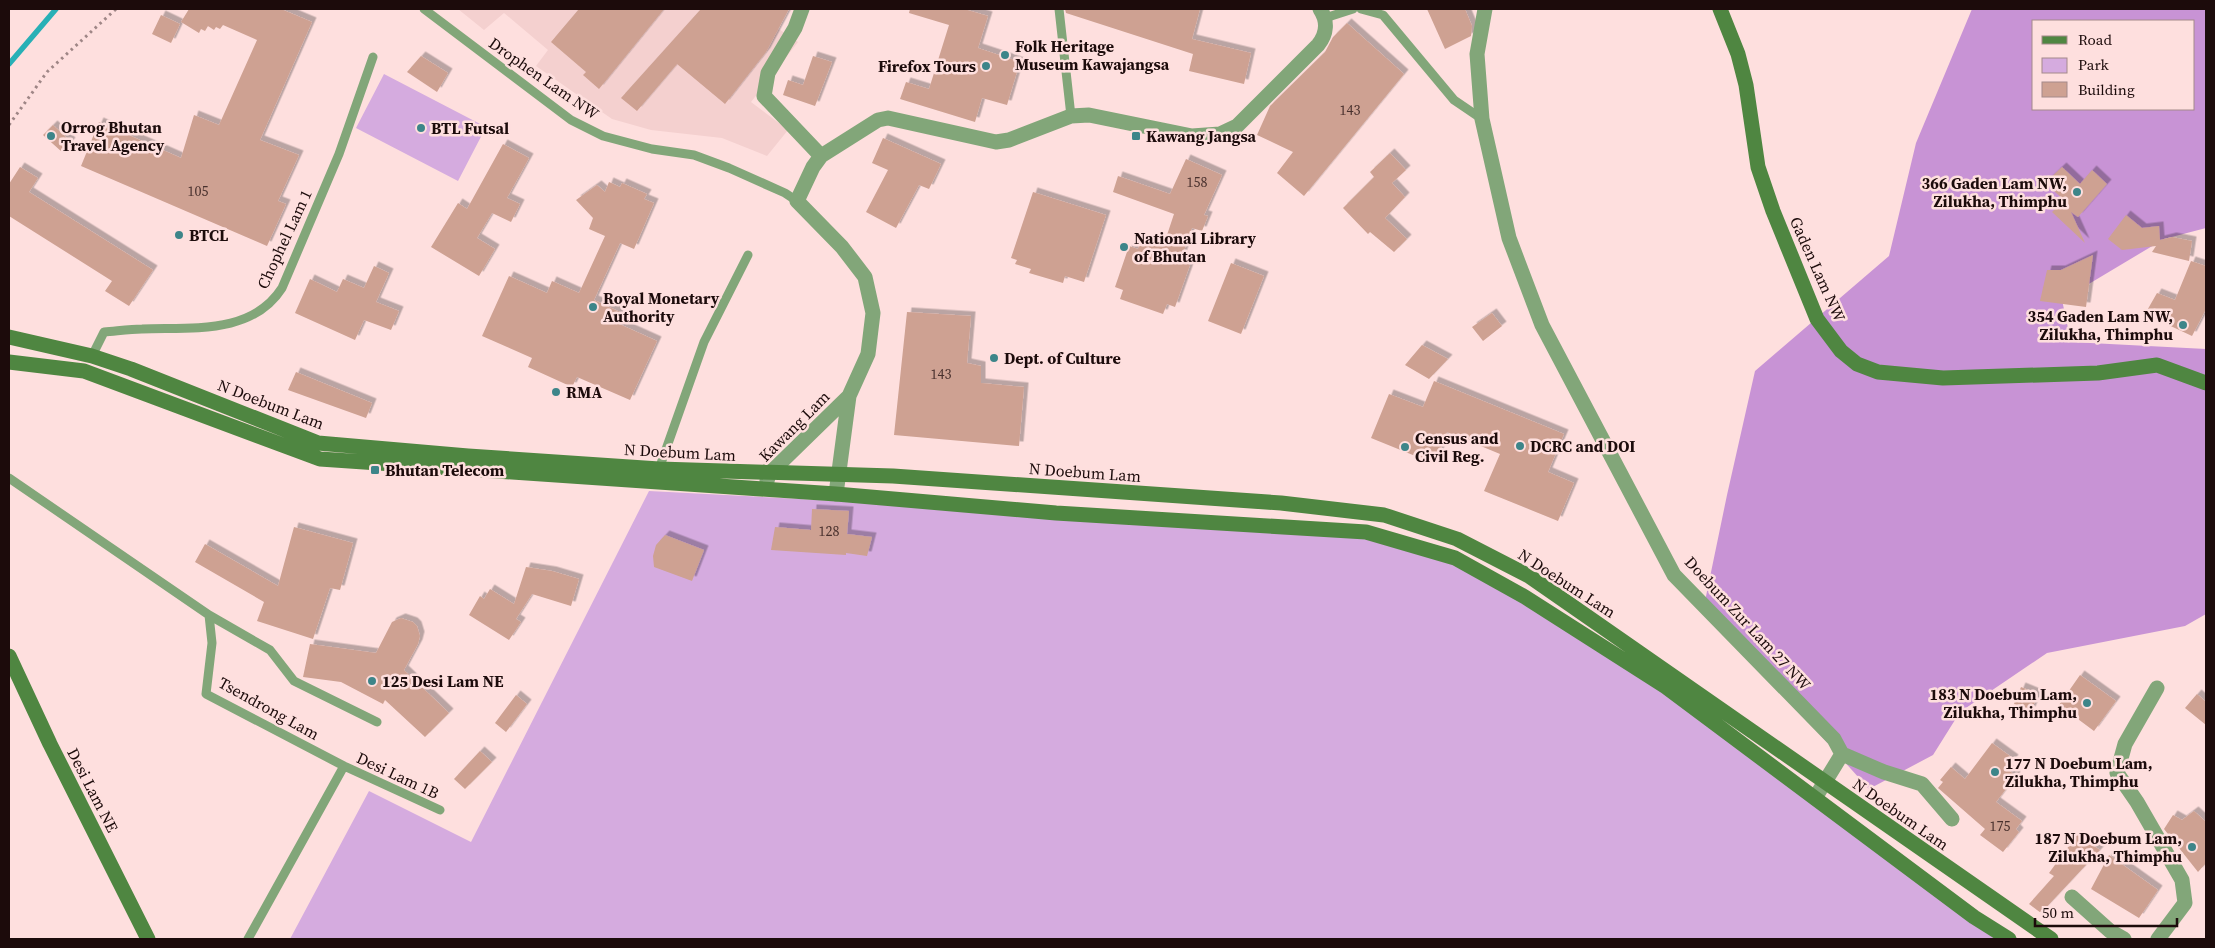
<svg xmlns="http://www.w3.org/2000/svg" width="2215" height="948" font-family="'Source Serif 4',serif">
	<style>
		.built { fill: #f4d0cf }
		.green { fill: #d5abdf }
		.forest { fill: #c893d5; fill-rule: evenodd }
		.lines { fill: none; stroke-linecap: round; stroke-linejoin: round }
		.stream { stroke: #28b0b6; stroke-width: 5.5 }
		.building { fill: #cea192; filter: url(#shadow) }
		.path { stroke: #9f8686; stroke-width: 3; stroke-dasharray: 2.5 4; stroke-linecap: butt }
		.service { stroke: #82a679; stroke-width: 9 }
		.minor { stroke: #82a679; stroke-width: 15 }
		.secondary { stroke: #4f8641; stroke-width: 15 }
		.poi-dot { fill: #3d8589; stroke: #fedfde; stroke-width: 2 }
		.labels { text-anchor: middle; stroke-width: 5; stroke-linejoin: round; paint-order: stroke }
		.number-label { font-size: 14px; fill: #48302d }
		.poi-label { font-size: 16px; font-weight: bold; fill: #1c0b0b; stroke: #fedfde; text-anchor: start }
		.street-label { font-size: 16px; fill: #1c0b0b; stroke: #fedfde }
	</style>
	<defs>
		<filter id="shadow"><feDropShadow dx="4.5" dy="-4.5" stdDeviation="0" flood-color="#0004"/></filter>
	</defs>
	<rect width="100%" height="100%" fill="#fedfde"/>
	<path class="built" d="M458 9H749L798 42 751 102 788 130 767 156 722 138 651 130 612 119 536 66 548 50 504 13 484 30Z"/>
	<path class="green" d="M384 74 486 127 458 181 356 128Z
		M649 491 1347 528 1476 566 1666 687 2005 939H290L369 791 471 842Z"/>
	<path class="forest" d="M1972 9H2206V228L2164 239 2062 300 2071 342 2206 349V614L2185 626 2047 653 1960 712 1933 755 1869 789 1704 606 1727 495 1755 371 1889 256 1916 143ZM2034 21H2194V109H2034Z"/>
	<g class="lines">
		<path class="stream" d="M9 64 56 9"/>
	</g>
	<path class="building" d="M189 9H281L312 22 260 140 299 155 278 201 286 204 267 246 81 166 99 122 181 158 194 115 219 125 257 40 223 25 220 29 216 27 214 30 208 26 205 31 201 29 199 33 181 22Z
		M579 9H664L599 89 583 75 586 72 551 42Z
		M701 9H789L766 52 725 104 677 64 637 111 621 98Z
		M910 9H964L988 16 978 48 1020 62 1007 105 982 98 975 122 900 99 906 82 929 89 949 25 909 13Z
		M1065 9H1200L1192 39 1251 53 1244 84 1189 71 1193 54 1066 13Z
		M1427 9H1465L1472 26 1471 36 1445 49Z
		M161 15 180 24 171 43 152 34Z
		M1347 23 1404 74 1304 196 1277 173 1293 152 1257 135 1270 106 1325 52 1333 37Z
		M421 56 448 73 437 92 407 72Z
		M813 56 832 62 815 106 783 95 788 80 803 85Z
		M53 125 71 142 62 152 43 135Z
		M883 138 941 164 929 189 919 185 896 228 866 212 888 170 872 163Z
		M503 144 529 158 507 198 520 204 511 222 492 213 477 238 495 249 479 276 431 247 458 203 467 209Z
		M1390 153 1406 170 1392 183 1405 197 1385 218 1407 239 1394 252 1370 232 1368 234 1343 208 1374 177 1370 172Z
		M1186 159 1222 175 1204 215 1208 216 1202 231 1192 228 1180 262 1190 265 1175 307 1167 304 1163 314 1120 299 1123 290 1115 287 1129 246 1138 249 1141 240 1163 247 1174 214 1113 192 1118 176 1170 194Z
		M20 167 38 178 29 192 153 270 129 306 105 291 112 281 9 216V184Z
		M2062 167 2080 184 2092 170 2107 184 2078 217 2071 212 2085 243 2052 212 2064 200 2045 183Z
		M609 182 620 187 622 183 647 194 644 199 654 203 634 249 620 243 594 300 622 313 617 323 657 341 630 400 577 377 572 387 528 367 532 358 482 336 509 276 547 293 552 281 579 293 605 236 589 229 593 218 576 200 597 185 605 192Z
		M1033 192 1106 215 1084 282 1065 276 1063 283 1029 273 1031 269 1015 264 1017 260 1011 258Z
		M2126 215 2142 228 2159 226 2160 240 2172 237 2192 241 2189 261 2152 252 2156 246 2122 250 2108 239Z
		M2093 255 2086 307 2040 301 2047 270H2061Z
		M2191 261 2206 266V309L2192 336 2145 314 2157 293 2175 300Z
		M1231 263 1264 276 1241 334 1208 321Z
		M374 266 389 273 376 302 399 311 391 330 364 320 355 340 295 313 310 279 337 292 343 279 364 288Z
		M907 312 971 316 967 363 981 366V383L1024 387 1019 446 894 435Z
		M1492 313 1502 326 1483 341 1472 327Z
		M1422 345 1448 359 1429 379 1405 365Z
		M296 372 372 403 366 418 288 390Z
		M1434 381 1564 434 1548 472 1574 483 1558 521 1484 491 1500 454 1447 432 1435 464 1371 438 1389 394 1423 407Z
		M812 509 849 511 847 534 872 537 867 556 846 553V555L771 550 775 527 811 530Z
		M294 527 353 543 340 590 330 588 313 639 257 621 264 602 195 562 205 544 278 586Z
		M665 535 704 550 692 581 654 567 653 556 656 545Z
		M526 567 552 571 579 579 571 606 532 594 516 619 521 622 509 640 469 615 480 596 484 599 490 589 514 604Z
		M401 618 413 622 417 626 420 636 418 644 404 670 449 713 425 737 385 700 383 704 341 682 303 677 310 644 376 653 392 622Z
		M2080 675 2116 701 2094 731 2059 705Z
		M2021 687 2038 694 2031 711 2014 704Z
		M2197 694 2206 702V725L2185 708Z
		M516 695 527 704 506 732 495 723Z
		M1992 743 2014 759 2007 769 2016 776 1996 802 2022 821 2016 829 2019 832 2003 852 1980 835 1985 829 1938 788 1943 782 1940 780 1951 767 1965 779Z
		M480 751 492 762 465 789 454 779Z
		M2194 811 2206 822V863L2198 872 2164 829 2173 815 2182 820Z
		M2077 835 2100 850 2041 913 2029 904 2054 876 2049 873Z
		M2109 855 2158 890 2139 918 2091 889Z"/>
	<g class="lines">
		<path class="path" d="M9 125 47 72 116 9"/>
		<path class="service" d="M424 9 571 120 603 136 652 149 694 155 729 168 785 193 797 201
			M1059 9 1071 116
			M1361 9 1383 15 1454 100 1482 119
			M1325 18 1353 9
			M92 356 104 332C117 331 130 329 142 329 191 327 252 335 282 288L339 154 373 57
			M659 469 704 342 748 255
			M9 478 209 615 212 643 206 694 344 766 248 939
			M209 615 270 650 294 681 377 722
			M344 766 440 810"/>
		<path class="minor" d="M802 9 795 28 768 73 764 96 821 156
			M1485 9 1477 54 1482 119 1509 238 1542 325 1674 575 1834 739 1842 754 1815 798
			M767 481 769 474 849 396
			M836 494 849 396 868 354 873 313 865 277 842 247 797 201 813 167 821 156 878 120 888 118 996 142 1009 140 1071 116 1089 115 1192 136 1220 134 1237 126 1318 45C1327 34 1328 21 1320 9
			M2157 688 2125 744 2117 773 2137 802 2182 880 2185 903 2158 939
			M1842 754 1884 772 1922 784 1952 819
			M2072 897 2110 931 2124 939"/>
		<path class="secondary" d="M1720 9 1738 54 1746 85 1758 167 1773 211 1817 319 1841 351 1857 364 1878 372 1943 378 2098 373 2157 365 2206 383
			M9 337 92 356 131 369 318 443 468 456 659 469 893 476 1281 503 1384 515 1457 539 1529 576 2051 939
			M9 362 84 371 320 459 836 494 1056 513 1366 532 1455 558 1525 597 1666 687 1974 917 2009 939
			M9 656 50 744 148 939"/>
	</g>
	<g class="poi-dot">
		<circle cx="1005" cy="55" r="5"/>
		<circle cx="986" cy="66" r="5"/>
		<circle cx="421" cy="128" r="5"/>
		<circle cx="51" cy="136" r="5"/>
		<rect x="1131" y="131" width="10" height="10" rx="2.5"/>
		<circle cx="2077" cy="192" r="5"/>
		<circle cx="179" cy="235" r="5"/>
		<circle cx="1124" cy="247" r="5"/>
		<circle cx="593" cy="307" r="5"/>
		<circle cx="2183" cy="325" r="5"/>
		<circle cx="994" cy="358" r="5"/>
		<circle cx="556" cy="392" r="5"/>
		<circle cx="1520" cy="446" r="5"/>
		<circle cx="1405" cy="447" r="5"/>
		<rect x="370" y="465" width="10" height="10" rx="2.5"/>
		<circle cx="372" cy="681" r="5"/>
		<circle cx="2087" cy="703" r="5"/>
		<circle cx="1995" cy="772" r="5"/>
		<circle cx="2192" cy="847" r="5"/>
	</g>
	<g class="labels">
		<g class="number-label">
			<text x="1350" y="115">143</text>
			<text x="1197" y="187">158</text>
			<text x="198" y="196">105</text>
			<text x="941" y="379">143</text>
			<text x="829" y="536">128</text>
			<text x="2000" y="831">175</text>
		</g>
		<g class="poi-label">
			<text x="1015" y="52">Folk Heritage<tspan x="1015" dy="18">Museum Kawajangsa</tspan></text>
			<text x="976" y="72" text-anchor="end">Firefox Tours</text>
			<text x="61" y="133">Orrog Bhutan<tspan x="61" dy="18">Travel Agency</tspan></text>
			<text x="431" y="134">BTL Futsal</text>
			<text x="1146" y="142">Kawang Jangsa</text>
			<text x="2067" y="189" text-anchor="end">366 Gaden Lam NW,<tspan x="2067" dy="18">Zilukha, Thimphu</tspan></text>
			<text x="189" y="241">BTCL</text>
			<text x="1134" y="244">National Library<tspan x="1134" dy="18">of Bhutan</tspan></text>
			<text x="603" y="304">Royal Monetary<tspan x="603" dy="18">Authority</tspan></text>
			<text x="2173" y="322" text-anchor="end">354 Gaden Lam NW,<tspan x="2173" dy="18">Zilukha, Thimphu</tspan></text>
			<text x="1004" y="364">Dept. of Culture</text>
			<text x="566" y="398">RMA</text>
			<text x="1415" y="444">Census and<tspan x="1415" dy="18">Civil Reg.</tspan></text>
			<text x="1530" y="452">DCRC and DOI</text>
			<text x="385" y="476">Bhutan Telecom</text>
			<text x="382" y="687">125 Desi Lam NE</text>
			<text x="2077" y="700" text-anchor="end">183 N Doebum Lam,<tspan x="2077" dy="18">Zilukha, Thimphu</tspan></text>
			<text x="2005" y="769">177 N Doebum Lam,<tspan x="2005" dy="18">Zilukha, Thimphu</tspan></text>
			<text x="2182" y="844" text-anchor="end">187 N Doebum Lam,<tspan x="2182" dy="18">Zilukha, Thimphu</tspan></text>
		</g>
		<g class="street-label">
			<text transform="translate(544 78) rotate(35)" y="6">Drophen Lam NW</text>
			<text transform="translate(284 239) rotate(-65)" y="6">Chophel Lam 1</text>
			<text transform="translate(1818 269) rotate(66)" y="6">Gaden Lam NW</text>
			<text transform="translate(271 404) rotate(21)" y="6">N Doebum Lam</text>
			<text transform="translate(794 426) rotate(-45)" y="6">Kawang Lam</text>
			<text transform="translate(680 452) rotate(3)" y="6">N Doebum Lam</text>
			<text transform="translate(1085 472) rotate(4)" y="6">N Doebum Lam</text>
			<text transform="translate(1567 583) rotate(33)" y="6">N Doebum Lam</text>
			<text transform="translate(1748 623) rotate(47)" y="6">Doebum Zur Lam 27 NW</text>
			<text transform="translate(269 708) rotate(29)" y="6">Tsendrong Lam</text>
			<text transform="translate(398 775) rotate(25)" y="6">Desi Lam 1B</text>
			<text transform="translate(93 790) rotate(63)" y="6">Desi Lam NE</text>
			<text transform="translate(1901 814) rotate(35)" y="6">N Doebum Lam</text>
		</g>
	</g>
	<rect width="2215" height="948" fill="none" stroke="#1c0b0b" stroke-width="20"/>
	<rect x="2032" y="20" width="162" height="90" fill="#fedfde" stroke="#a48a8a"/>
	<rect x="2042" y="36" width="25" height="8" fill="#4f8641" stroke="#a48a8a"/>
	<text x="2078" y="45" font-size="15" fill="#1c0b0b">Road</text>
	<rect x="2042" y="58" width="25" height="15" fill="#d5abdf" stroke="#a48a8a"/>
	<text x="2078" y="70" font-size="15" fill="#1c0b0b">Park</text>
	<rect x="2042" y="82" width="25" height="15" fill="#cea192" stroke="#a48a8a"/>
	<text x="2078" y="95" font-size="15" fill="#1c0b0b">Building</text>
	<path d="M2035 918v8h142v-8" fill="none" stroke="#1c0b0b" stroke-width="2.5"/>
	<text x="2042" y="918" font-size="15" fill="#1c0b0b" stroke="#fedfde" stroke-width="4" paint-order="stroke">50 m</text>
</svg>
